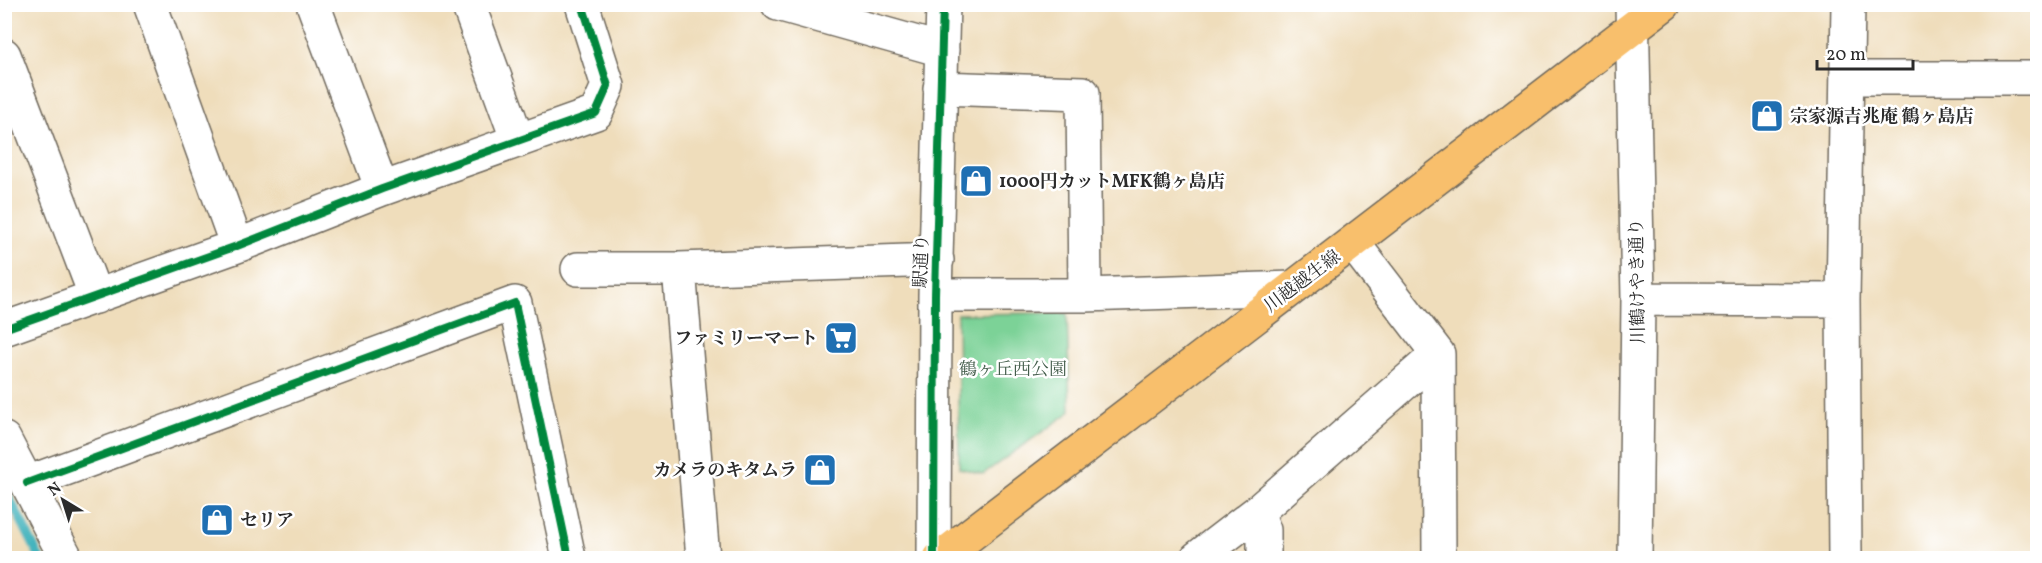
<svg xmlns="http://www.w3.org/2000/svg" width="2042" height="563" font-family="Vollkorn,'Noto Serif JP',serif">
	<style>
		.green { fill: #7cd297; stroke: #547e61; stroke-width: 1.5 }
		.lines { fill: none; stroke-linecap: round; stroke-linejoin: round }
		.stream { stroke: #45b4bd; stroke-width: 9 }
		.minor-casing { stroke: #70695d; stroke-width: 36 }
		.major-casing { stroke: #70695d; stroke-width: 36 }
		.minor { stroke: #fff; stroke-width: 33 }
		.major { stroke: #f8bf6c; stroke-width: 33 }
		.cycleway-casing { stroke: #fff; stroke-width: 11 }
		.cycleway { stroke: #00873e; stroke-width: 8 }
		.labels { text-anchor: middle; stroke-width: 5; stroke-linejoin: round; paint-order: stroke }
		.poi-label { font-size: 18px; font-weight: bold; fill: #2b2b2b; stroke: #fff; text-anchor: start }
		.street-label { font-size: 18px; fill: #2b2b2b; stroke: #fff }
		.park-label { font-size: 18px; fill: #435d4b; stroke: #fff }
	</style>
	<rect width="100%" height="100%" fill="#fff"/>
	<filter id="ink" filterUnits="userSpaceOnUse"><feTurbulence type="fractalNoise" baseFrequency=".0167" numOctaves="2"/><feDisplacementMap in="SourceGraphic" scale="12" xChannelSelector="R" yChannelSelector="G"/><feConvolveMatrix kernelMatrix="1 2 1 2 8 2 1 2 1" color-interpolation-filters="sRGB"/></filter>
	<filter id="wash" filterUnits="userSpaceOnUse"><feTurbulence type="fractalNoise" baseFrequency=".008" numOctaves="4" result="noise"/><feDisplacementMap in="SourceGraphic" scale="24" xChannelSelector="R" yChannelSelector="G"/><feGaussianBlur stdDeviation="1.35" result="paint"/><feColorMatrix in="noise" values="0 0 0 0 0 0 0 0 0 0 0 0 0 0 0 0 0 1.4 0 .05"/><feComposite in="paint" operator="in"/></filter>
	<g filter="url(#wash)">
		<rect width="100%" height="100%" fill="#efddbb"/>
		<path class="green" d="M1067 313 1070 412 983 474 959 468 957 314Z"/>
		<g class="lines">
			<path class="stream" d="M4 487 40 558"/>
		</g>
	</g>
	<g filter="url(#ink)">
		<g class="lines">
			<defs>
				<path id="minor" d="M150 4 237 246
					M313 4 382 189
					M468 4 518 141
					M778 4 942 50
					M1632 4 1638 299 1635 558
					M4 55 96 297
					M1848 78H2038
					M940 88 1083 93 1085 295
					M1353 243 1438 354 1439 558
					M578 269H679L937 260
					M679 269 703 558
					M935 295H1085L1292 288
					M1638 299 1843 300
					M4 329 237 246 382 189 596 113 608 86 582 4
					M4 439 65 556
					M27 483 515 303 569 558
					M1257 512 1264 530V558
					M934 558 935 295 943 4
					M1197 558 1257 512 1438 354
					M1845 558 1843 300 1848 4"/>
				<path id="major" d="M940 558 1664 4"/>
			</defs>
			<use href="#minor" class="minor-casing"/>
			<use href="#major" class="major-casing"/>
			<use href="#minor" class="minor"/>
			<use href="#major" class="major"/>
			<defs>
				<path id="cycleway" d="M4 329 237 246 382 189 596 113 608 86 582 4
					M27 483 515 303 569 558
					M934 558 935 295 943 4"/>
			</defs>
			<use href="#cycleway" class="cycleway-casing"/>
			<use href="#cycleway" class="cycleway"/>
		</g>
	</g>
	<defs>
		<symbol id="shop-square" viewBox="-11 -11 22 22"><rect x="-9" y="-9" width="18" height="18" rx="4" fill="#1f6fb2" stroke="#fff"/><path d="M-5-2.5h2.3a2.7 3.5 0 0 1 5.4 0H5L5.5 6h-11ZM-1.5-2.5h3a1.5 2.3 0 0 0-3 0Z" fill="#fff"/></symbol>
		<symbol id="supermarket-square" viewBox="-11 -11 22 22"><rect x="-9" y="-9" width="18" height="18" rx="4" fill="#1f6fb2" stroke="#fff"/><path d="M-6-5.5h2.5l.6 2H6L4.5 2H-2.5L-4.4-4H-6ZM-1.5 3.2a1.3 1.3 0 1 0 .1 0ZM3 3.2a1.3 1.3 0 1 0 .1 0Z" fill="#fff"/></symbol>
	</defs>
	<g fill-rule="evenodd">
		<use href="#shop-square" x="1748" y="97" width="38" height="38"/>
		<use href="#shop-square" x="957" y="162" width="38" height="38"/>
		<use href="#supermarket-square" x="822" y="319" width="38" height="38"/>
		<use href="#shop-square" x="801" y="451" width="38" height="38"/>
		<use href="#shop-square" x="198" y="501" width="38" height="38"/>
	</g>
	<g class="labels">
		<g class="poi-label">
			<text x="1790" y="122">宗家源吉兆庵 鶴ヶ島店</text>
			<text x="999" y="187">1000円カットMFK鶴ヶ島店</text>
			<text x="818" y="344" text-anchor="end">ファミリーマート</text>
			<text x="797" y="476" text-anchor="end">カメラのキタムラ</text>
			<text x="240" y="526">セリア</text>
		</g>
		<g class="street-label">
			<text transform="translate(921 261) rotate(-88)" y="6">駅通り</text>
			<text transform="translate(1302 281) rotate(-37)" y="6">川越越生線</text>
			<text transform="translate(1637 281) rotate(-91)" y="6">川鶴けやき通り</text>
		</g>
		<g class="park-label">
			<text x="1013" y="375">鶴ヶ丘西公園</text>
		</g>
	</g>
	<rect width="2042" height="563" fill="none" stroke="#fff" stroke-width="24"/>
	<g transform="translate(63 500) rotate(322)" stroke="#ffffff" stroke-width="4.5" paint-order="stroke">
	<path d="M0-4.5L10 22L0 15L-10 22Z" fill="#2b2b2b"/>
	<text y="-9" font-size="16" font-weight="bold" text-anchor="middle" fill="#2b2b2b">N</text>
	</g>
	<path d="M1817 60v9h96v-9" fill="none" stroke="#2b2b2b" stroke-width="3"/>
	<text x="1826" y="60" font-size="18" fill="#2b2b2b" stroke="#ffffff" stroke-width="4.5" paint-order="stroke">20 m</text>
</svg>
